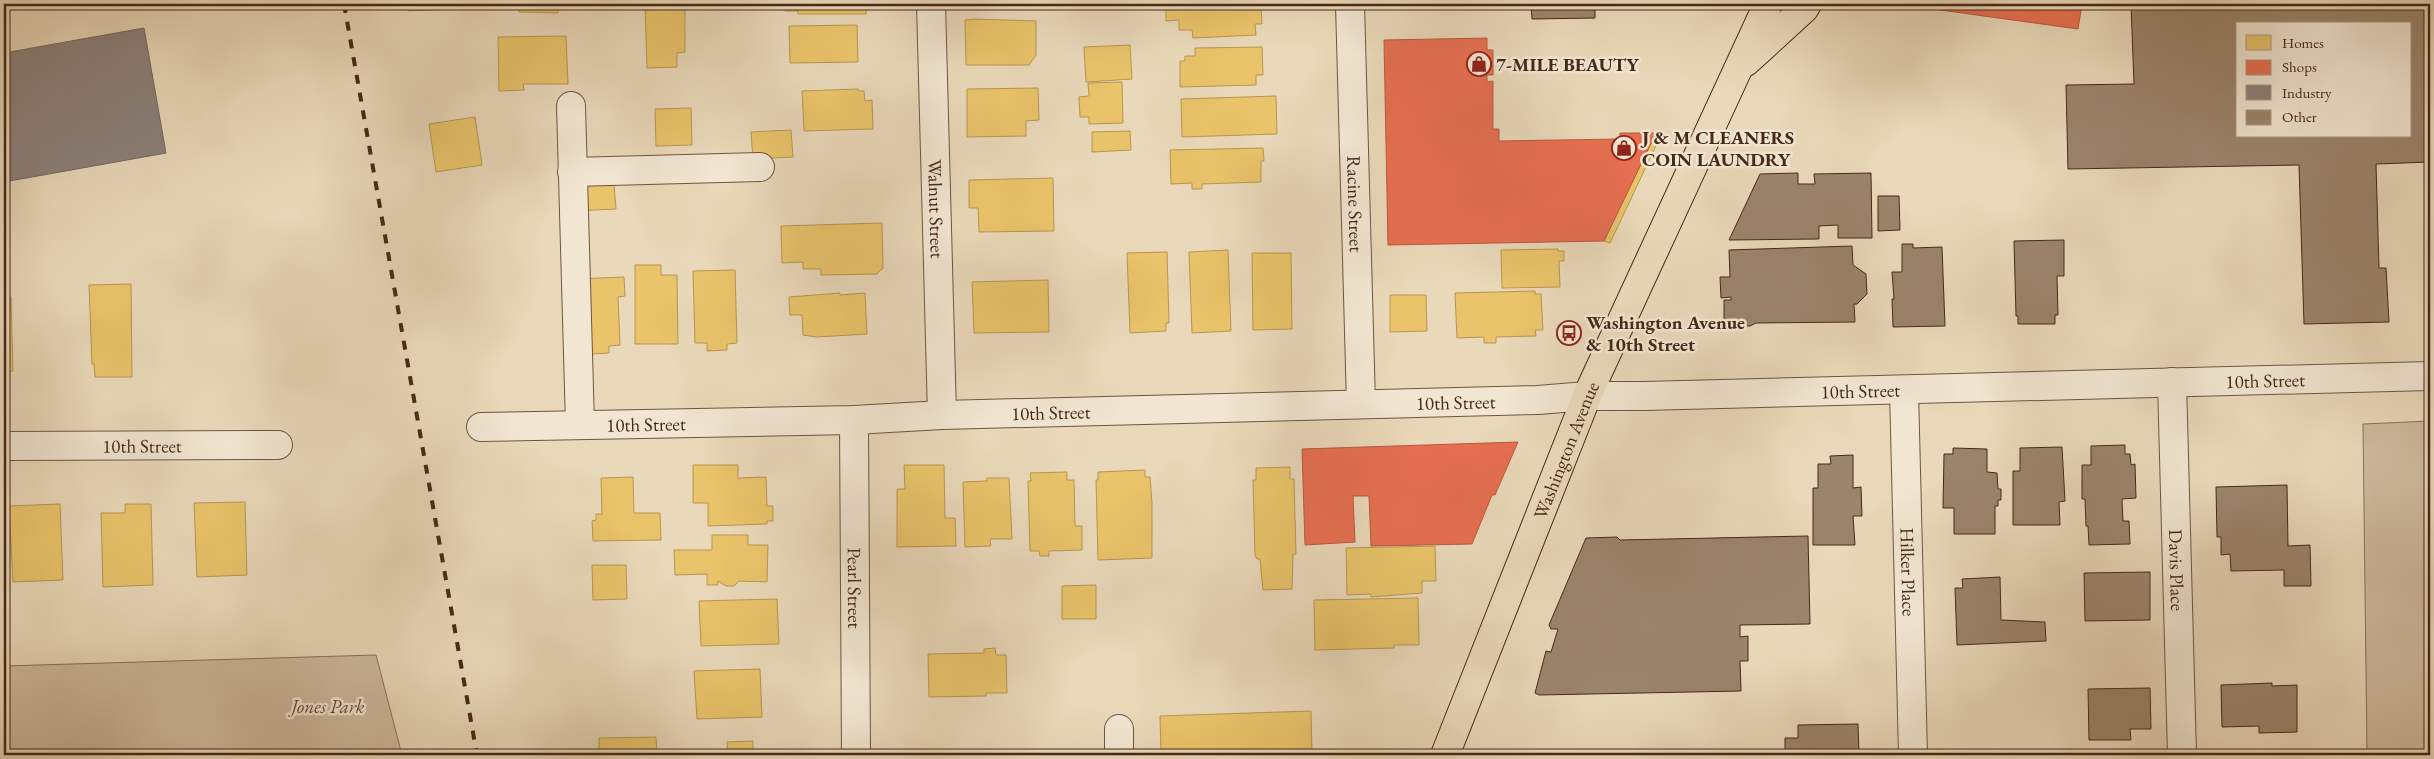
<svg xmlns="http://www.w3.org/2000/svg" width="2434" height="759" font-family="'EB Garamond',serif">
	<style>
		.green { fill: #cdba9e; stroke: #8a715c }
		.homes { fill: #e9c46a; stroke: #b89552 }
		.shops { fill: #e76f51; stroke: #b75a40 }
		.industry { fill: #8a817c; stroke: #76665e }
		.building { fill: #9b846c; stroke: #472819; fill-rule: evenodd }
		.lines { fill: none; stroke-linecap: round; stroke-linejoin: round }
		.minor-casing { stroke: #705441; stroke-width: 30 }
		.major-casing { stroke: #472819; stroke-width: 30 }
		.minor { stroke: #f1e6d2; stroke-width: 28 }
		.major { stroke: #e9d8b9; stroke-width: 28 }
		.rail { stroke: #472819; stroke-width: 4; stroke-dasharray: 9 9; stroke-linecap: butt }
		.labels { text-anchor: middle; stroke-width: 5; stroke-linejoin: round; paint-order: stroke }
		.poi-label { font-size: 19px; font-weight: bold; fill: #472819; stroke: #f1e6d2; text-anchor: start }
		.street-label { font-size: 19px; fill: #472819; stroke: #f1e6d2 }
		.park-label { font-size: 19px; font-style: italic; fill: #624534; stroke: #f1e6d2 }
	</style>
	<rect width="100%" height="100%" fill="#e9d8b9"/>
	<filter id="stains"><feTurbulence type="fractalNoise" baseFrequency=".004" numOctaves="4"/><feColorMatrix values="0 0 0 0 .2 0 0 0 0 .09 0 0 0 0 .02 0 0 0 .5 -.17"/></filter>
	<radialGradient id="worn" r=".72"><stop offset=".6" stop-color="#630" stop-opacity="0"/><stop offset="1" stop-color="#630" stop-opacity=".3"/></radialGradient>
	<path class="green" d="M2430 421V755H2367L2363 424Z
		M376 655 402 755H4V666Z"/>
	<path class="homes" d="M406 4H450V9L408 11Z
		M518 4H558V13L519 12Z
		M645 4H682V7H685V52L677 53V67L647 68Z
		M773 4H866V14H798V11H785L784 4Z
		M963 4H1036V7L963 9Z
		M1166 4H1261L1262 24H1255L1256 35 1193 38 1192 30H1179V20L1166 21Z
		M974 19 1036 21V55L1029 65H966L965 20Z
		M857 25 858 62 790 63 789 26Z
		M566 36 568 84H523L524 90 499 91 498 37Z
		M1130 45 1132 79 1086 82 1084 47Z
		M1262 47 1263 75H1256V85L1180 87V61H1185V56H1195V48Z
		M1122 82 1123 123 1089 124V117H1080L1079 97 1089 96 1088 83Z
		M1038 88 1039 120 1026 121V136L967 137V89Z
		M858 89 859 91H864L865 101 872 100 873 129 804 131 802 91Z
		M1276 96 1277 134 1182 137 1181 99Z
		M691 108 692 145 656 146 655 109Z
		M475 117 482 165 436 172 429 124Z
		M791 130 793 157 753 159 751 132Z
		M1130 131 1131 150 1092 152V132Z
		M1656 133H1662L1610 243 1604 241Z
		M1263 148 1264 161H1261V182L1202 184V189H1192V183L1171 184 1170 150Z
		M1053 178 1054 231 979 232 978 208H969V180Z
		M614 184 616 209 574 211 573 186Z
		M882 223 883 268 877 274 821 275V269H803V262L782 263 781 226Z
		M1558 249V251H1564V261H1559L1560 287 1502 288 1501 250Z
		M1228 250 1231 331 1192 333 1189 252Z
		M1167 252 1169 323H1166V331L1130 333 1127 253Z
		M1252 253H1291L1292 329 1253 330Z
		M635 265H661V275H677L678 344H635Z
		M735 270 737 343 727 344V350L707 351V343H695L693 271Z
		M624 277 625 296 618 297 620 345 609 346V353L590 354 577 279Z
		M1048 280 1049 332 974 333 972 282Z
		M131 284 132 377H95L94 364H92L89 285Z
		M1535 291V294H1541L1543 330H1535L1536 336 1496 337V343H1484V337L1457 338 1455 293Z
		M840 293V295L865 293 867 334 817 337 803 335 802 315H790L789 297Z
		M1390 295H1426L1427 331 1390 332Z
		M11 297 13 371 4 372V298Z
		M693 465H738V478L766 477 767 506H773V521H767V524L708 526V503H693Z
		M904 465H944L945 518H955L956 546 897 547V489H905Z
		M1290 467V479H1294L1296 554H1293L1292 589 1263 590 1260 559H1257L1255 555 1253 480H1256V468Z
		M1145 470V477H1150L1152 503V558L1098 560 1096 480H1098V472Z
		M1067 472V480H1074L1075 526H1082V550L1049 551V556H1040L1039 551H1030L1028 481H1031L1030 473Z
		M633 477 634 513H660L661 540 593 541 592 521 596 520V514H602L601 478Z
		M987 478H1009L1012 539H990L991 546 965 547 963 482 987 481Z
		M245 502 247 575 197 577 194 503Z
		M60 504 63 580 13 582 9 506Z
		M125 504H151L153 585 103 587 101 513H125Z
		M712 535H748V545H768L767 582 739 581 734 586H726L718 581V585H707V574L675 575 674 550H712Z
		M1435 546 1436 581H1422V593L1371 597V594L1347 595 1346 548Z
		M592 565H626L627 599 593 600Z
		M1096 585V619H1062V586Z
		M1418 598 1419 645H1394V648L1315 650 1314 600Z
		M777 599 779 644 701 646 699 601Z
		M995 648 996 655H1006L1007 693H986V696L929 697 928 654 984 653V649Z
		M760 669 762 717 697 719 694 671Z
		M1311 711 1312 755H1161L1160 716Z
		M656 737 657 755H599V738Z
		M753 741V755L787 753V755H728L727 742Z"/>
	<path class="shops" d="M1897 4H2082L2078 29Z
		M1487 38V50H1493V75H1487V82L1493 81V129H1499V141L1620 139V133H1656L1604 241 1388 245 1384 40Z
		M1518 442 1495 495H1492L1472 544 1371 546 1369 496H1353L1355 542 1305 545 1302 449Z"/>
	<path class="industry" d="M144 28 166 153 4 182V53Z"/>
	<path class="building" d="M1531 4H1595V18L1532 19Z
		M2131 4H2430V162L2376 164 2379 268H2386L2389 322 2304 324 2299 165 2068 169 2066 85 2134 84ZM2238 24H2410V136H2238Z
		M1798 173V184H1815L1814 174 1871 173 1872 238H1838V225L1819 226V239L1729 240 1760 174Z
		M1878 196H1899L1900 230 1878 231Z
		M2064 240V276H2057L2058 315H2055V324H2018V316H2016L2014 241Z
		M1902 244H1913V248L1942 247 1945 326 1893 327 1892 299H1894L1892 272H1902Z
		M1852 246 1853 265 1866 274 1867 294 1857 304H1854L1855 322 1756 323 1750 326H1724V300H1731V297L1721 298 1720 277H1730L1729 250Z
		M2125 445V454H2130L2131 465 2135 464 2136 498 2122 499 2123 521H2129L2130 544 2089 545 2088 526H2086L2085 499H2082V465H2091V446Z
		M2062 447 2065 501 2059 502 2060 525H2013V471H2020V448Z
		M1953 448 1987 449V472L1997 473 1998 489H2001V500H1998V506H1995V534H1954V508H1943L1944 454H1953Z
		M1853 455V488L1861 487 1862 516H1853L1855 545H1813V488H1818V464H1831L1830 456Z
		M2287 485 2288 546 2310 545 2311 586H2284V570L2231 571 2230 554 2221 555V537H2217L2216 487Z
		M1808 536 1810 624 1740 625V637L1748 636V661H1740L1741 691 1539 695 1535 693 1546 651 1551 652 1558 629H1551L1549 625 1586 538 1617 537 1620 540Z
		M2150 572V620L2085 621 2084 573Z
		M2000 577 2001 620 2045 622 2046 641 1957 645 1955 588H1963L1962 579Z
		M2272 683V686L2297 685V732L2259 733V726L2222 727 2221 685Z
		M2150 688 2151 729H2130L2131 740H2089L2088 689Z
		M1858 724 1859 755 1785 754V738H1798V725Z
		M2304 750V755H2226L2249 754V751Z"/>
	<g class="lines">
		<defs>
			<g id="minor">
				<path id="s1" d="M931 4 942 415"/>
				<path id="s2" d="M1350 4 1361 404"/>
				<path d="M571 106 580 425"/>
				<path d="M572 172 760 167"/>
				<path id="s3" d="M2172 382 2182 755"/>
				<path id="s4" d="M1904 390 1913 755"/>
				<path id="s5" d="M854 420 856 755"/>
				<path id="s6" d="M481 427 854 420 942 415 1538 400 1587 396H1644L2430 376"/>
				<path id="s7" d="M4 446 278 445"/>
				<path d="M1119 729V755"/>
			</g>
			<g id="major">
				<path d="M1746 62 1804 9 1807 4"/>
				<path id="s8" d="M1445 755 1587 396 1768 4"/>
			</g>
		</defs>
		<use href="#minor" class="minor-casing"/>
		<use href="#major" class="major-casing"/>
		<use href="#minor" class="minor"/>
		<use href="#major" class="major"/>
		<path class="rail" d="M344 4 477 755"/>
	</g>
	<defs>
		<symbol id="shop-ring" viewBox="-11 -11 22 22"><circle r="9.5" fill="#f1e6d2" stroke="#8f2418" stroke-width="1.5"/><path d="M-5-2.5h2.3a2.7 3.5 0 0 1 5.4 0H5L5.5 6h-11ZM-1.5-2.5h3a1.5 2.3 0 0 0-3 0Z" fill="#8f2418"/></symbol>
		<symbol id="bus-ring" viewBox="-11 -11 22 22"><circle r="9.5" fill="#f1e6d2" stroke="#8f2418" stroke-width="1.5"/><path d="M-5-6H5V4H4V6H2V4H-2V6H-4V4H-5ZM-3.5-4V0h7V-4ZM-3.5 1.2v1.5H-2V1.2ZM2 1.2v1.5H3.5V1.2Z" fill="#8f2418"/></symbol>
	</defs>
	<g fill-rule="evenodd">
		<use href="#shop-ring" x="1465" y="50" width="28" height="28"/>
		<use href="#shop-ring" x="1610" y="134" width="28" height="28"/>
		<use href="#bus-ring" x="1555" y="319" width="28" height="28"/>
	</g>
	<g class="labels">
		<g class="poi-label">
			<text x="1496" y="71">7-MILE BEAUTY</text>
			<text x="1642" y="144">J &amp; M CLEANERS<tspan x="1642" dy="22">COIN LAUNDRY</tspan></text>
			<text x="1586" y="329">Washington Avenue<tspan x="1586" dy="22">&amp; 10th Street</tspan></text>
		</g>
		<g class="street-label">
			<text dy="7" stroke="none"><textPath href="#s2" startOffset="200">Racine Street</textPath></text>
			<text dy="7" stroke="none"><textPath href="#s1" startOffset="205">Walnut Street</textPath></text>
			<text dy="7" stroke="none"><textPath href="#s6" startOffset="1785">10th Street</textPath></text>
			<text dy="7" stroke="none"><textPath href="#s6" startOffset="1380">10th Street</textPath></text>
			<text dy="7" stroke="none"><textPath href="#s6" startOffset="975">10th Street</textPath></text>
			<text dy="7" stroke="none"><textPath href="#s6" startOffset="570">10th Street</textPath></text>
			<text dy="7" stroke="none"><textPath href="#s6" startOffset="165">10th Street</textPath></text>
			<text dy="7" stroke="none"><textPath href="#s7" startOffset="138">10th Street</textPath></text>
			<text dy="7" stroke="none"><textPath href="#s8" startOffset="328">Washington Avenue</textPath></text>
			<text dy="7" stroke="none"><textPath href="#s3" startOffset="188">Davis Place</textPath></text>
			<text dy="7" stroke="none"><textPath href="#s4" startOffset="182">Hilker Place</textPath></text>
			<text dy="7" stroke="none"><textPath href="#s5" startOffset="168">Pearl Street</textPath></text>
		</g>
		<g class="park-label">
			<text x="328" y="713">Jones Park</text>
		</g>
	</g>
	<rect width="2434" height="759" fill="none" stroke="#e9d8b9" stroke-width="20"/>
	<rect x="5" y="5" width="2424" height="749" fill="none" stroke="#472819" stroke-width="2.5"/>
	<rect x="10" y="10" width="2414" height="739" fill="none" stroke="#472819"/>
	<rect x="2236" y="22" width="175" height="115" fill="#f1e6d2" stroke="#ad9a88"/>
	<rect x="2246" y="35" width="25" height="15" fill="#e9c46a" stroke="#ad9a88"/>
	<text x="2282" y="48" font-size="15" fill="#472819">Homes</text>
	<rect x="2246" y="60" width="25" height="15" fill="#e76f51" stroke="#ad9a88"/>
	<text x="2282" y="72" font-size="15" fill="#472819">Shops</text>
	<rect x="2246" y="85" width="25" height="15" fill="#8a817c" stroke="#ad9a88"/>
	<text x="2282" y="98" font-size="15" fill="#472819">Industry</text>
	<rect x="2246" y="110" width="25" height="15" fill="#9b846c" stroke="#ad9a88"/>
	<text x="2282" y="122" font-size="15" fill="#472819">Other</text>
	<rect width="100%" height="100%" filter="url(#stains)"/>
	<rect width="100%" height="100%" fill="url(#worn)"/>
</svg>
